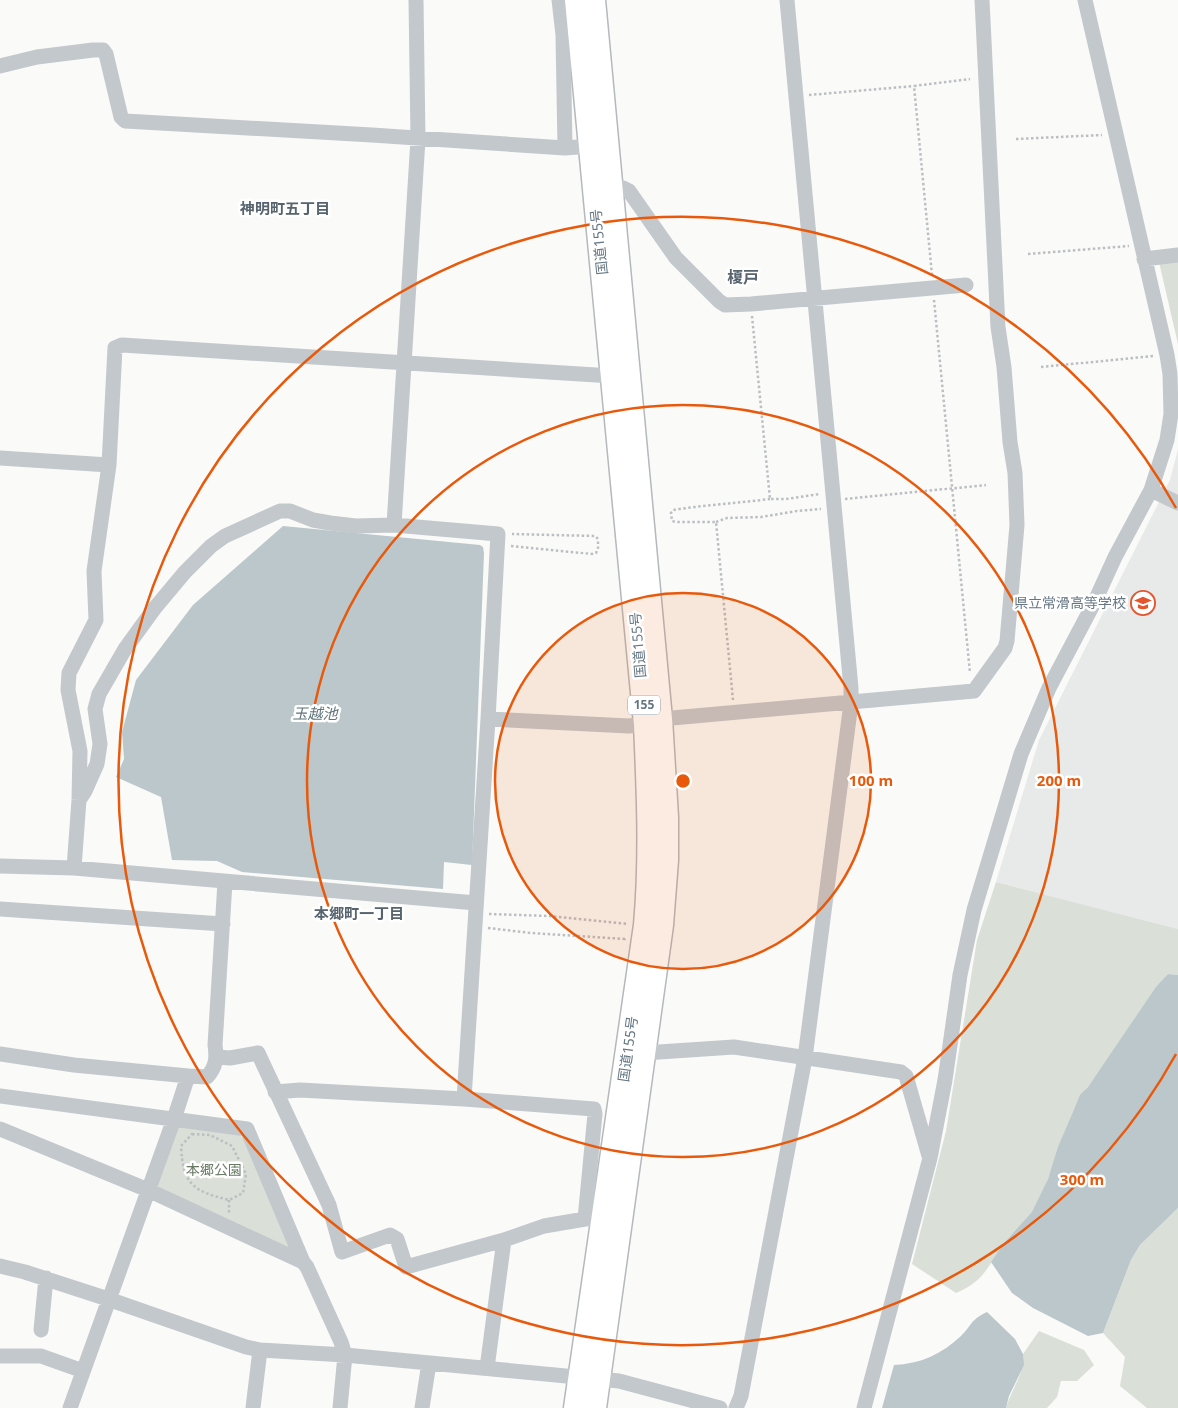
<svg xmlns="http://www.w3.org/2000/svg" width="1178" height="1408" font-family="'Noto Sans','Noto Sans JP',sans-serif">
	<style>
		.built { fill: #e8e9e9 }
		.green { fill: #dadfd7 }
		.water { fill: #bbc7cb }
		.lines { fill: none; stroke-linecap: round; stroke-linejoin: round }
		.highway-casing { stroke: #b4b9bd; stroke-width: 25 }
		.path { stroke: #bbbfc2; stroke-width: 2.5; stroke-dasharray: 2.5 2.5; stroke-linecap: butt }
		.minor { stroke: #c3c8cc; stroke-width: 15 }
		.highway { stroke: #fff; stroke-width: 22 }
		.ring { fill: none; stroke: #e8590c; stroke-width: 2.5 }
		.labels { text-anchor: middle; stroke-width: 5; stroke-linejoin: round; paint-order: stroke }
		.shield { fill: #fff; stroke: #939fa8; stroke-width: 1 }
		.shield-label { font-size: 12px; font-weight: bold; fill: #657683 }
		.street-label { font-size: 14px; fill: #657683; stroke: #fff }
		.poi-label { font-size: 14px; fill: #657683; stroke: #fff; text-anchor: end }
		.park-label { font-size: 14px; fill: #687a64; stroke: #fff }
		.neighbourhood-label { font-size: 15px; font-weight: bold; fill: #57646e; stroke: #fff }
		.water-label { font-size: 15px; font-style: italic; fill: #60757c; stroke: #fff }
		.quarter-label { font-size: 16px; font-weight: bold; fill: #57646e; stroke: #fff }
		.centre { fill: #e8590c; stroke: #fff; stroke-width: 2.5 }
		.ring-label { font-size: 15px; text-anchor: middle; font-weight: bold; fill: #e8590c; stroke: #fff; stroke-width: 5; stroke-linejoin: round; paint-order: stroke }
	</style>
	<rect width="100%" height="100%" fill="#fafaf8"/>
	<path class="built" d="M1178 449V929L996 882 1039 740 1170 480Z"/>
	<path class="green" d="M1178 260V344L1159 262Z
		M996 882 1178 929V975L1168 974 1088 1087C1079 1096 1075 1107 1070 1119 1056 1149 1050 1183 1033 1211 1025 1224 1011 1233 1003 1245 986 1269 984 1281 956 1293L912 1264 946 1131 977 940Z
		M181 1125 238 1133 243 1138 293 1244 287 1248 159 1190 156 1183 176 1129Z
		M1178 1208V1408H1147L1120 1386 1125 1357 1103 1333 1131 1260 1140 1245Z
		M1039 1331 1084 1350 1094 1365 1077 1381H1061L1057 1397 1047 1408H1006C1011 1390 1025 1373 1023 1354Z"/>
	<path class="water" d="M283 526 480 545 483 547 484 553 472 865 444 862 443 889 242 872 217 861 172 860 161 797 116 777 124 759 122 732 136 680 193 605Z
		M1168 974 1178 975V1208L1140 1245 1131 1260 1103 1333 1088 1336 1033 1308 1012 1293 991 1262 1005 1242 1032 1212 1048 1179 1058 1147 1080 1095 1088 1087 1156 987Z
		M987 1312 1015 1339 1023 1354 1024 1365 1009 1396 1006 1408H882L894 1365C920 1364 942 1354 961 1336 973 1324 969 1321 987 1312Z"/>
	<g class="lines">
		<defs>
			<path id="highway" d="M594 0 661 719 667 817V860L662 925 595 1408
				M575 1408 645 925C651 858 648 791 645 724L576 0"/>
		</defs>
		<use href="#highway" class="highway-casing"/>
		<path class="path" d="M809 95 914 86
			M1016 139 1102 135
			M1028 254 1129 246
			M932 275 914 86 970 79
			M934 300 970 673
			M752 316 770 499H786L820 494
			M1041 367 1154 356
			M845 499 986 485
			M716 522 727 518 761 517 797 511 821 509
			M511 546 592 554 596 553 598 548V539L595 536 512 534
			M733 700 716 522H676L672 521 671 513 673 510C705 505 737 503 770 499
			M489 914 549 916 628 924
			M488 928 531 933 625 939V937
			M192 1134 210 1135 232 1146 246 1174 243 1193 229 1200C193 1191 183 1185 181 1146Z
			M229 1200V1214"/>
		<path class="minor" d="M559 0 563 35 565 148
			M0 66 37 57 93 50H103L106 54 121 117 125 121 372 135 565 148 590 146
			M612 188H623L629 191 676 258 719 301 725 305 751 304 966 285
			M1144 259 1178 255
			M0 458 109 465
			M1151 490 1178 503
			M394 525 418 139 416 0
			M488 719 629 726 645 724
			M661 719 974 691 1005 648 1007 641 1017 525 1015 473 1010 442 1004 367 998 327 982 0
			M79 800 85 791 97 764 100 744 95 709 99 694 125 649 154 609 185 572 211 546 225 536 280 511H290L313 520 330 523 356 526 394 525 498 534 488 719 464 1099
			M0 866 74 868 476 903
			M74 868 79 800 80 751 68 690 69 673 96 620 94 571 109 465 115 348 122 345 612 376
			M0 909 223 924
			M644 1053 734 1047 901 1072 906 1076 929 1156
			M0 1054 74 1065 188 1076
			M217 1057 230 1058 258 1053 329 1205 342 1252 390 1235 397 1239 406 1267 504 1240 544 1226 603 1216
			M275 1092 300 1090 464 1099 594 1109 595 1114 585 1219
			M0 1096 247 1129 303 1262
			M0 1129 148 1190 303 1262 307 1267 341 1342 345 1355 340 1408
			M0 1266 25 1272 108 1299 246 1347 260 1350 345 1355 619 1381 720 1408
			M41 1330 46 1278
			M0 1356H41L83 1371
			M487 1368 504 1240
			M70 1408 174 1119 188 1076 207 1077C216 1067 217 1058 215 1045L225 882
			M253 1408 260 1350
			M422 1408 429 1363
			M736 1408 741 1396 805 1058 851 703V688L787 0
			M864 1408 930 1158 945 1080 960 975 974 910 1021 754 1049 688 1095 601 1115 557 1151 490 1167 440 1171 414 1170 374 1167 355 1085 0"/>
		<use href="#highway" class="highway"/>
	</g>
	<circle cx="683" cy="781" r="188" fill="#e8590c" fill-opacity=".12"/>
	<g class="ring">
		<circle cx="683" cy="781" r="188"/>
		<circle cx="683" cy="781" r="376"/>
		<path d="M1176 1054A564 564 0 1 1 1176 508"/>
	</g>
	<defs>
		<symbol id="school-ring" viewBox="-11 -11 22 22"><circle r="9.5" fill="#fff" stroke="#e4572e" stroke-width="1.5"/><path d="M0-5L7-2L0 1L-7-2ZM-4 1L0 2.5L4 1V4Q0 6-4 4Z" fill="#e4572e"/></symbol>
	</defs>
	<g fill-rule="evenodd">
		<use href="#school-ring" x="1129" y="589" width="28" height="28"/>
	</g>
	<g class="labels">
		<rect class="shield" x="628" y="695.5" width="32" height="19" rx="4"/>
		<g class="shield-label">
			<text x="644" y="709">155</text>
		</g>
		<g class="street-label">
			<text transform="translate(599 242) rotate(-96)" y="5">国道155号</text>
			<text transform="translate(638 645) rotate(-95)" y="5">国道155号</text>
			<text transform="translate(628 1049) rotate(-82)" y="5">国道155号</text>
		</g>
		<g class="poi-label">
			<text x="1126" y="608">県立常滑高等学校</text>
		</g>
		<g class="park-label">
			<text x="214" y="1175">本郷公園</text>
		</g>
		<g class="neighbourhood-label">
			<text x="285" y="214">神明町五丁目</text>
			<text x="359" y="919">本郷町一丁目</text>
		</g>
		<g class="water-label">
			<text x="315" y="719">玉越池</text>
		</g>
		<g class="quarter-label">
			<text x="743" y="283">榎戸</text>
		</g>
	</g>
	<circle cx="683" cy="781" r="8" class="centre"/>
	<g class="ring-label">
		<text x="871" y="786">100 m</text>
		<text x="1059" y="786">200 m</text>
		<text x="1082" y="1185">300 m</text>
	</g>
</svg>
